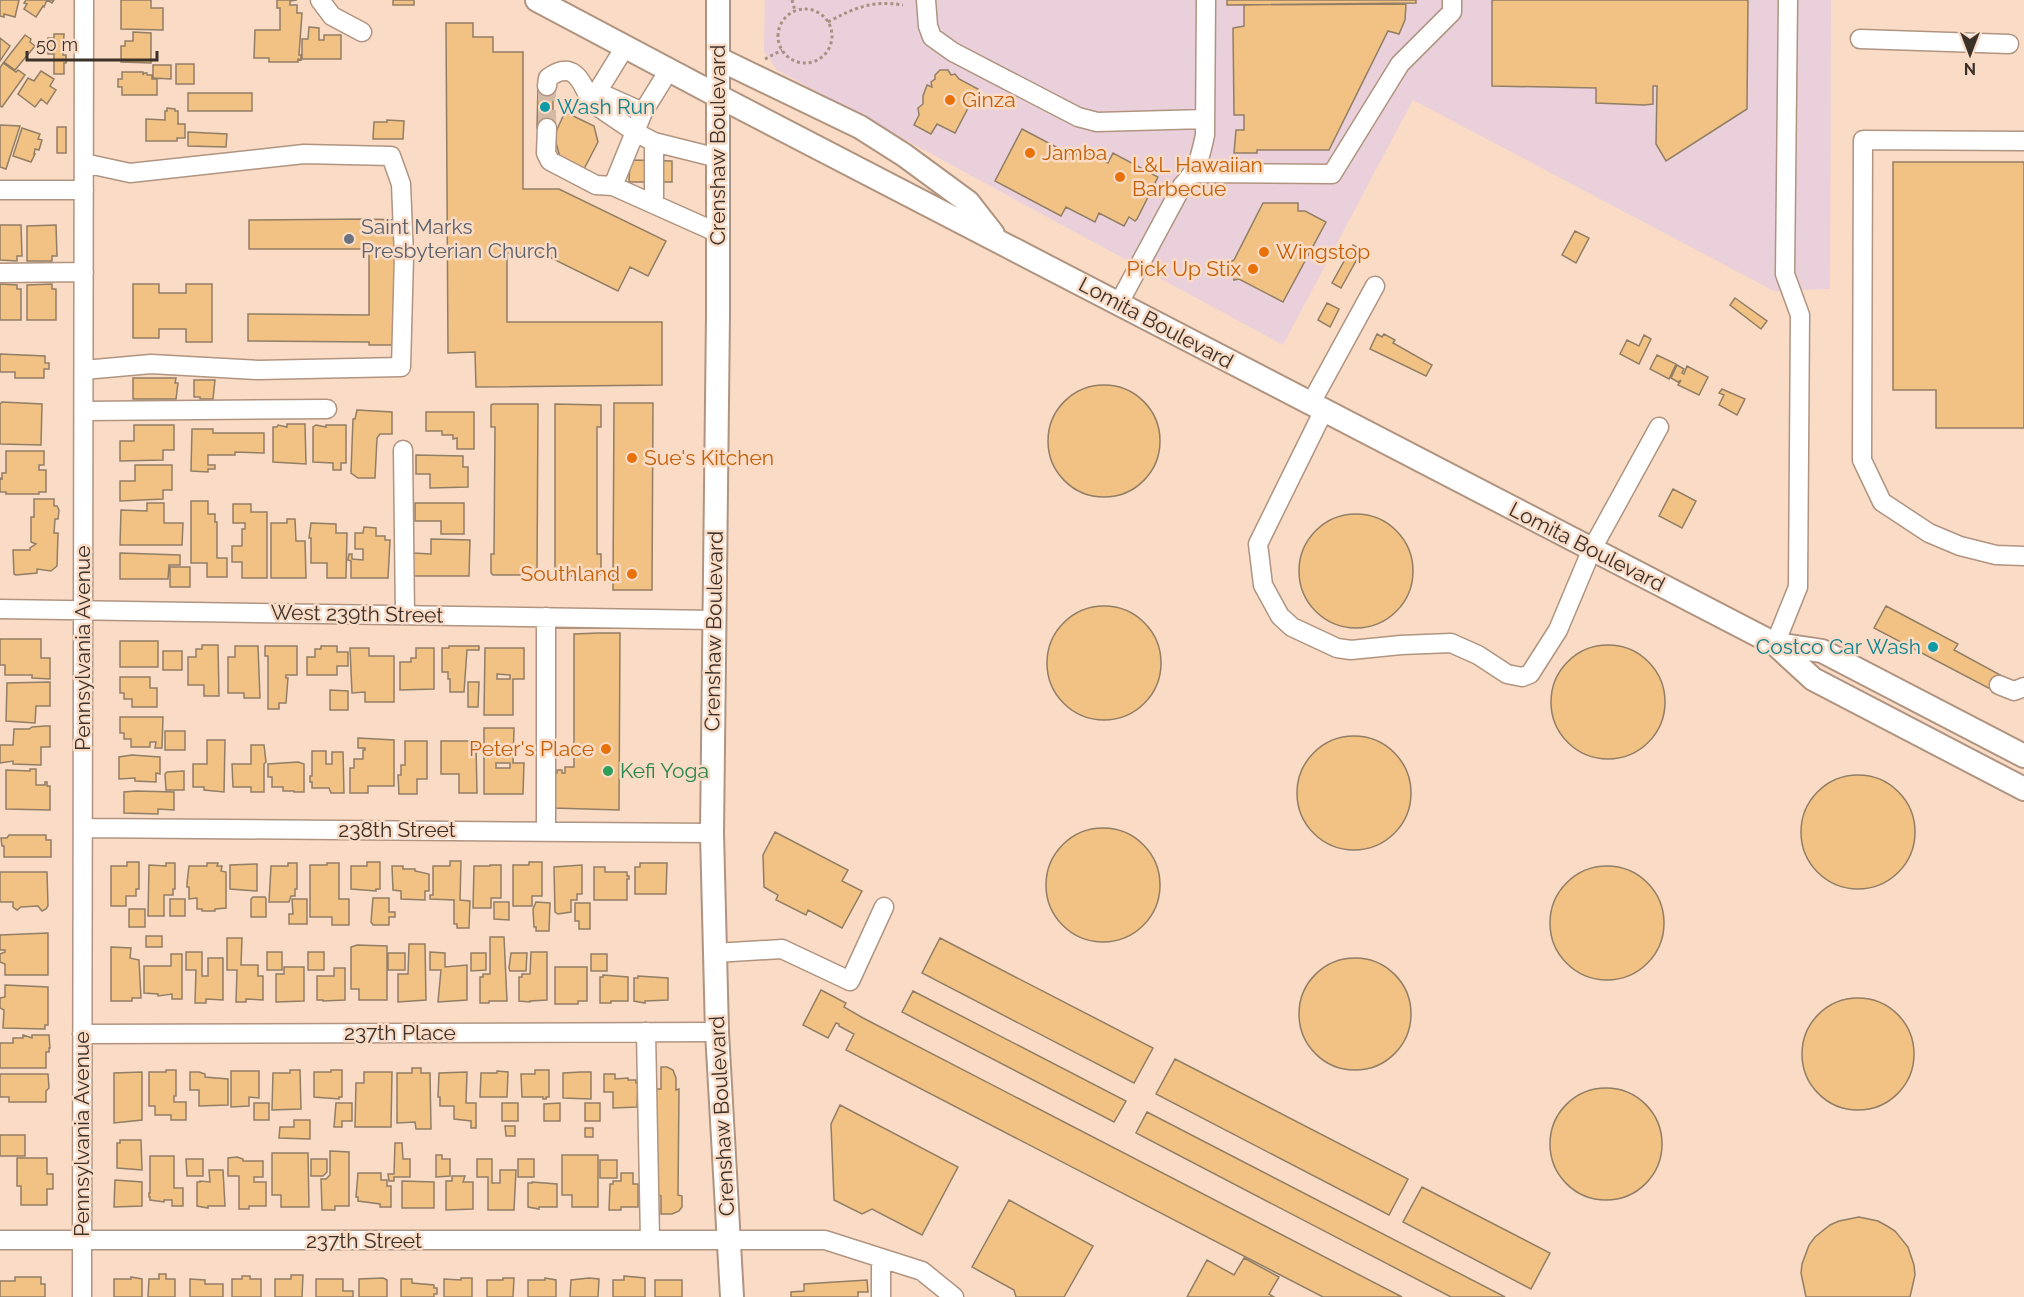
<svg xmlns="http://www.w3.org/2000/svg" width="2024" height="1297" font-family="Raleway,sans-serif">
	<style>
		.commercial { fill: #e9d0da }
		.building { fill: #f1c284; stroke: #927e65; stroke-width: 1.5; fill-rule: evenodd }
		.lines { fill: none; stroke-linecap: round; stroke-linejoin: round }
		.minor-tunnel { stroke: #d3b9a6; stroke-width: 18; stroke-dasharray: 18 9; stroke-linecap: butt }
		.minor-casing { stroke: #b09480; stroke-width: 21 }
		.major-casing { stroke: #b09480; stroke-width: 26 }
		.path { stroke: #a79181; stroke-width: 3; stroke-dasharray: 3 3; stroke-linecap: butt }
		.minor { stroke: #fff; stroke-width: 18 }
		.major { stroke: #fff; stroke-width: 22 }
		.food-dot { fill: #e8710a; stroke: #f9dbc6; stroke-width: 2 }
		.culture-dot { fill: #0f9aa8; stroke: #f9dbc6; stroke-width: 2 }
		.worship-dot { fill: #6b7280; stroke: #f9dbc6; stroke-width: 2 }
		.leisure-dot { fill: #2e9e5b; stroke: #f9dbc6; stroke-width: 2 }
		.labels { text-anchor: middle; stroke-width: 5; stroke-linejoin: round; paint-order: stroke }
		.food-label { font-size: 21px; fill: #c56008; stroke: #f9dbc6; text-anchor: start }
		.culture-label { font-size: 21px; fill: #0d838f; stroke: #f9dbc6; text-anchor: start }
		.street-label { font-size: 21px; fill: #3c3128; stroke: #f9dbc6 }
		.worship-label { font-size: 21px; fill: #5b616d; stroke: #f9dbc6; text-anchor: start }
		.leisure-label { font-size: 21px; fill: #27864d; stroke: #f9dbc6; text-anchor: start }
	</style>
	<rect width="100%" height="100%" fill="#f9dbc6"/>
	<path class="commercial" d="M765 0H1831L1830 289 1774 291 1413 100 1283 345 777 70 764 51Z"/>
	<path class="building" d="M0 0H19L15 17 4 14V17L0 16Z
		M26 0H54L52 3 47 0 44 7 43 6 36 17 24 9 27 4 24 3Z
		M121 0H151V8H163V30L121 29Z
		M277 0H297L290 1V5H297V13H302L299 55H301V60L298 59V62H269V58H254L255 30H280V8H277Z
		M393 0H414V5H393Z
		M1227 0H1416V3L1227 5Z
		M1492 0H1748L1747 109 1666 161 1656 144 1657 86H1653V104L1644 105 1596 103V88L1492 86Z
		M1406 4 1405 20 1399 34 1388 31 1329 150H1257V153H1234L1236 130H1244V115H1234L1233 28 1244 26V5Z
		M446 23H473V37H493V52H523V189H559L666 241 648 276 630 267 618 291 541 253H507V322H662V385L476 387 475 352 448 353Z
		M309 27 319 28V40H324V35H341V59H302V39H308Z
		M133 32 151 33V63L121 62V46H125V41H133Z
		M54 34H64L63 55H66V63H64V74H54V54H48V38H54Z
		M25 35 31 39 30 42 35 46 15 70 4 62Z
		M0 38 10 46 0 61Z
		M3 63 16 72 18 70 25 75 2 107 0 106V68Z
		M176 64H194V84H176Z
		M153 65H171V79L153 78Z
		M948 70 951 75 955 74 959 79 978 89 955 133 937 124 931 134 914 125 919 115 918 108 923 104V96L927 85 932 87 931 82 935 79V75L940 70Z
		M41 71 54 79 50 86 56 90 47 104 41 99 35 107 18 94 28 78 34 81Z
		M122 72H143V75L144 73H147V75H152V79H157V95H122V87H118V79H122Z
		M538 86H553V128H537Z
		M188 93H252V111H188Z
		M167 108 175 109V111H178V124H185V138H177V141H146V119L165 120V111H167Z
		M565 112 594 126 598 142 584 169 560 157 554 136Z
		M387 120 404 121 403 139H373L374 122H387Z
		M0 125 20 126 6 169 0 167Z
		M57 127H66V153H57Z
		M22 128 40 134 38 139 42 140 39 150 35 149 34 154H35L31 162 13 156Z
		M1022 129 1075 157 1080 148 1108 163 1113 153 1158 177 1137 219 1135 221 1129 217 1124 226 1099 213 1095 222 1066 207 1061 216 995 181Z
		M188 132 227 134 226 147 188 146Z
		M630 160 672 161V182H629Z
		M1893 162H2024V428H1936V390H1893Z
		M1263 203H1298V211H1305L1326 222 1283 302 1239 279 1234 280 1230 262 1234 260Z
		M370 219 397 220 396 345H369V342L248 341V314L369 315V249H249V220Z
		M0 225H21L22 256H17V261L0 260Z
		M56 225 57 256H52V261H27V226Z
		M1575 231 1589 238 1576 263 1562 255Z
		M1353 245 1362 250 1341 288 1332 283Z
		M0 284 17 285V289H21V320H0Z
		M52 284V289H56V320H27V285Z
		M133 284H159V293H186V284H212V342H186V329H159V338H133Z
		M1735 298 1767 321 1761 329 1730 305Z
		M1327 303 1339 309 1330 327 1318 320Z
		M1377 334 1382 337 1384 334 1395 340 1393 343 1432 365 1426 376 1370 349Z
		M1644 335 1651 339 1639 364 1620 354 1627 340 1639 346Z
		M0 354 45 356V363H49V369H44V378H15V372H0Z
		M1657 355 1676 364 1669 379 1650 369Z
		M1677 365 1684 369 1682 373 1684 374 1687 366 1708 377 1699 395 1678 385 1681 380 1678 382 1671 378Z
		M133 378H176L175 383H178L176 399H133Z
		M194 380H215L213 399H200V397H194Z
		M1048 441a56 56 0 1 1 112 0a56 56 0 1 1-112 0Z
		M1722 389 1745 399 1737 415 1719 405 1724 395 1719 393Z
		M2 402 42 404 41 445 0 444V404Z
		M614 403H653L652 590H613Z
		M493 404H538L537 575H493L491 573V554H494L495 427H491V405Z
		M555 404 601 405V427H597V554H601V574L599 576H555Z
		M357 410 392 412V434H380L377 438 375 478H358L351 473 353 419H355Z
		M426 412H474V449H457V438L453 439V435H442V431H426Z
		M287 424H305L306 464 273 462V427H277L278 425 287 427Z
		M134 425H174V450H163V460L120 461V441H134Z
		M316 425 326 427V425H346V463H341V470H333V463L313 462V427Z
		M192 429H213V433H264V453L235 452V455H208V465H215V469H208V472L191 471Z
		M6 451H44V465H39V470H46V492H39V494H6V492H0V478L2 479V473H6Z
		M416 455 463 456V467H468V487L430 488V474H416Z
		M135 465H172V490H163V499L120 501V481H135Z
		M1673 489 1696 501 1682 528 1659 516Z
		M34 499H54V506H57L59 510 58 519H55L54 533H58L57 566 51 571 37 569V573L16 575 14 574 13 550H30V548L36 544 31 542V517H34Z
		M191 501H208V514H215V522H217V558H227V577H207V563H191Z
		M147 503H164V523H183L182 545H120L121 510 147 511Z
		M415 503H464V534H441V521H415Z
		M233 504H251V512H267V578H242V562H232V546H242V529H245V523H233Z
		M1299 571a57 57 0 1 1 114 0a57 57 0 1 1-114 0Z
		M287 519H295L296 541H305L306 578H271V523H287Z
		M311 523 336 524V533H347L346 578H327V563H311V538H309Z
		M364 527 376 528V536H385V540H390L388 578H351V561L348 560 349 554H352V559L363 560V549H355V533H363Z
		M431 539 470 540 469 576H411L413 553 431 554Z
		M120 553 180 555V565H169L168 579H120Z
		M170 567H190V587H170Z
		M1047 663a57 57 0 1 1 114 0a57 57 0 1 1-114 0Z
		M1886 606 1958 644 1954 650 2004 677 1996 692 1874 628Z
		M599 633H620L619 810 553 808 554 773H557V770H562V773H565V767H574V634Z
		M0 639H41V658H50V679L32 678V675H5V665H0Z
		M120 641H158V667H120Z
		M1551 702a57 57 0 1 1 114 0a57 57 0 1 1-114 0Z
		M202 645H218L219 696H204V685H188V657H196V649H202Z
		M235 646H258L260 698H244V693H228V657H235Z
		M265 646H297V675H286V678H288L286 703H279V709H268V656H265Z
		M321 646H337V652H348V666H337V675H307V657H315V649H321Z
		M449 646H479V650H467L464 692H450V679H448V672H442V648H449Z
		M350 648H369V656H394V702H365V692L352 693Z
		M416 648H434V689L400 690V662H411V658H416Z
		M485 648H524V679H513V715H484ZM497 674 510 675V679H497Z
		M163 651H182V670H163Z
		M120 677H150V688H157V707H132V699H124V693H120Z
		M50 682V706H36L35 723 6 721 7 683Z
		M468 682H479L478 707H468Z
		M330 690 348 691V710H330Z
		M120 717H163L162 748H155L156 742H150V747H131V739H124V733H120Z
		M45 726H50V747H41V765L13 764V761L0 763V745H13L14 729H29L32 727Z
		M484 728H514L513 763H524L523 794H484ZM496 763H510V768H496Z
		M165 731H185V750H165Z
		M1297 793a57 57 0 1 1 114 0a57 57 0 1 1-114 0Z
		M358 738 394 740V786H368V793H350V768H354V759H363V750H365V748H358Z
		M207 740H225L224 792 204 790V787H193V764H207Z
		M405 741H427V779H417V794H399L398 775H401V765H405Z
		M441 741H471V744H476L477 793H459V774H441Z
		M251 745H264L266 762 264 764V792H251V787H233L232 764H251Z
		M312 751H326V764H332V752H343L344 793H331L329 788H312V782H310V776H312Z
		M132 755 160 757V774L156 773V782L135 781V778L119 779V757Z
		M298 762 304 764V792H294V791H283V787H272V777H268V764Z
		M30 769H36V785H45V782H47V786H50V810L6 809V770L30 771Z
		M184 771V790H166L165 774 167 772Z
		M1801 832a57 57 0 1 1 114 0a57 57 0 1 1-114 0Z
		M136 791 174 792V810L158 809V814L124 813V792Z
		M1046 885a57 57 0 1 1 114 0a57 57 0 1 1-114 0Z
		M775 832 848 870 842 881 862 891 842 928 808 910 806 915 776 900 778 895 764 887 763 855Z
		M9 835H46V840H51V857H4V846H2L1 838H7Z
		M450 861H461L460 900 470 901 469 928H457V924H454V900L430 899V895H433V866H450Z
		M127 862H139V889H136V896H126V906H111V866H127Z
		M367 862H380V889H376V891L351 889V866H367Z
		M529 862H542V896H532V906H513V865H529Z
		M166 863H175V889H173V895H164V916H148L149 865 166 866Z
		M207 863H218L217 866H222L221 871 226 872V908L215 909V911H202V909H197V898L189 899V887H187V883L189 866H207Z
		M288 863H297V889H295V896H291L289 902H269L271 866H288Z
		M327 863H339V899H349V925H332V917H310V865H327Z
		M640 863H667L666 894H635V867H640Z
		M257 864V891L230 889V865Z
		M490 865H501V898H491V908H473L474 866H490Z
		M582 865V894H577V900H571V912L558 914 555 912 554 867Z
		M392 866H403V869H415V871L429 874V891H425V900L401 899V891L393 890Z
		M1550 923a57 57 0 1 1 114 0a57 57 0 1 1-114 0Z
		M594 867H605V872H627V876H629V879H627V900H594Z
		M0 872H47L48 906 46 909 42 911 38 906 21 907 17 910 13 907V902H0Z
		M253 897H265L266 899V917H251V899Z
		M373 898H389V912H395V917H389V925H373L371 922Z
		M170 899H185V916H170Z
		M292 899H307V924H289V914H293Z
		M494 902H509V920L494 919Z
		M536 902 550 903 549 931H536V927H534L533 909Z
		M575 903H590V929H579V921H575Z
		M129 909H145V927H129Z
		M48 933V975H5V964L0 962V954L5 952V950H0V935Z
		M146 936H162V947H146Z
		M490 937H504L507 1001H489V1003H480V977H483V974H490Z
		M227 938H242L241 965H258V976H263V1000L246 999V1002H236L237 970H227Z
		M940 938 1153 1048 1134 1083 922 973Z
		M409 944H425L426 1000 398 1002V974H408Z
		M357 945 387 946V1000H359V989H351V947Z
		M111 947 131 948 130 958 139 960 141 998H132V1001H111Z
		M186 952H202V976H208V958H223V1000L206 999V1003H195L196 970H186Z
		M267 952H282V970H267Z
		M308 952H324V970H308Z
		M430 952 445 953V967L467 965V1000L438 1002 441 970H430Z
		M531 952H547V1000L530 1001V1002L519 1001V977H522V974H530Z
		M388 953H405V970H388Z
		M471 953H486V970L471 971Z
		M511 953H527L526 971H510L509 968Z
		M171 954H182V999H172V994L158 996V994L144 993V966H171Z
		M591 954H607V971H591Z
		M1299 1014a56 56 0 1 1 112 0a56 56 0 1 1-112 0Z
		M284 967H304V1001L276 1002V974H284Z
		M555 967H587V1001H578V1004H555Z
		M334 968H345V1000L323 1001V1000H317V976H334Z
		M603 975 628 977V1001H611V1003H600V977H603Z
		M638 976 668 978V1000L645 1001V1003L634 1001V978H638Z
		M5 985 48 987V1025H45V1029L3 1028 4 1010 0 1008V998L5 997Z
		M821 990 846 1003 844 1007 863 1018 1402 1297H1323L846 1050 854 1034 839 1026V1024L836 1023 828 1038 803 1025Z
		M913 991 1126 1101 1114 1122 902 1012Z
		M1802 1054a56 56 0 1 1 112 0a56 56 0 1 1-112 0Z
		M23 1035 32 1038V1035H49L50 1048H49V1052H46V1068H0V1043H13V1038H23Z
		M1175 1059 1408 1179 1389 1215 1156 1094Z
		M661 1067H667L673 1070 676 1078V1090L679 1089 678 1195 682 1196V1207L679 1211 672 1214H661V1196L655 1195V1089H661Z
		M412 1068H421V1073H430L431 1129H416L415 1122 397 1123V1073H412Z
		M166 1070H176V1096H174V1102H186V1120H171V1115H155V1106H149V1072H166Z
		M290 1070H300L301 1109 272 1110 273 1073H290Z
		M331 1070H342V1097H339V1099L314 1097V1072H331Z
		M535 1070H549V1097H546V1099H543V1097H522L521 1074H535Z
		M231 1071H259V1098L249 1097V1106L231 1107Z
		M497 1071 508 1072 507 1097H480L481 1073H497Z
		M142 1072V1120L114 1123V1073Z
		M190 1072H199L205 1074V1077L228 1079V1105L199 1106V1090H190Z
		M364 1072H392L391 1127H355L356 1083H364Z
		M467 1072 466 1103H476V1128H471V1121L454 1119V1106H440V1097H438L439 1073Z
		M581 1072H591V1099L563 1098V1073Z
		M0 1074H48L49 1088 46 1091V1102H9V1097H0Z
		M604 1074H615V1079L628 1078V1080H636V1083H638L637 1107 613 1108V1092H604Z
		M1550 1144a56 56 0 1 1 112 0a56 56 0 1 1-112 0Z
		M254 1103H269V1120H254Z
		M336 1103H352V1121H342V1127H334Z
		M502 1103H518V1121H502Z
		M560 1103V1121H544V1104Z
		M585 1103H600V1121H585Z
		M840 1105 958 1167 922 1235 872 1209 862 1214 834 1200 831 1124Z
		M1147 1112 1505 1297H1451L1136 1133Z
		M294 1120H310V1139L279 1138 280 1127H294Z
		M505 1126H515V1136H506Z
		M585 1128H593V1137H585Z
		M0 1135H25V1156H0Z
		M120 1140H141L142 1170 117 1168V1143H120Z
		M395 1143H402L403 1159H410V1177H394V1181H389L388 1174H394Z
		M330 1151 349 1152V1206H335V1210H322L321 1179H326L330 1175Z
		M272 1153H308L309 1207H281V1195H272Z
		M436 1155H442V1159H450V1176L436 1177Z
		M562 1155H598V1207H572V1195H562Z
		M150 1156H174V1188H183V1206H172V1200H164V1202L150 1200V1197H149V1193H150Z
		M237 1157 243 1159V1161H263V1177H254V1182H266V1206H249V1209H239V1176H228V1158Z
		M17 1158H47V1174H53V1189H47V1205H21V1186H17Z
		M186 1159H203V1176H187Z
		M311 1159H327V1172L323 1176H311Z
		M477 1159H492V1183H500V1170H516L514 1210H488V1177H477Z
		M518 1159H534V1177H518Z
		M600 1160H617V1178H600Z
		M209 1170H223L225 1206H208V1208L197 1206V1182H200V1181L210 1182Z
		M358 1173H381V1180H387V1186H391V1207H380V1204L358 1201V1197H356Z
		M621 1173H633V1184H638V1207H621V1210H609L610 1184H613V1181H621Z
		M452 1176H465L463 1182H473V1209L446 1210V1181H452Z
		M115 1180 142 1182V1206L114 1207Z
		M402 1181 434 1182V1208H402Z
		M532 1182 557 1184V1207H539V1209L528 1207V1183H532Z
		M1422 1187 1550 1253 1531 1289 1403 1222Z
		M1009 1200 1093 1246 1064 1297H1016L1014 1290 972 1267Z
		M1859 1217 1878 1221 1887 1226 1895 1231 1908 1247 1914 1265 1915 1275 1910 1297H1806L1801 1273 1802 1264 1809 1245 1815 1237 1830 1225 1839 1221Z
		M1244 1258 1279 1277 1269 1294 1274 1297H1187L1207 1260 1234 1275Z
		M159 1274H166V1279H175V1297H148L149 1279H159Z
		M291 1275H303L302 1297H275V1279H291Z
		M242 1276H250V1279H261V1297H232V1279H242Z
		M624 1276 645 1278V1297H613V1280H624Z
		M15 1277H41V1284H45V1297H0V1281H15Z
		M131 1277 142 1279V1297H114V1279H131Z
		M383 1278 387 1280V1297H359V1279Z
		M461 1278H472V1297H444V1279L461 1280Z
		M503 1278H514L513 1297H487V1280H503Z
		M545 1278 556 1280V1297H528V1280H545Z
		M589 1278 599 1279 598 1297H570L571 1280Z
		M190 1279 205 1280V1284H223V1297H190Z
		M316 1279H343V1291H353V1297H316Z
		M401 1279H412V1283L434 1285V1288H437V1294H434V1297H401Z
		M655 1280H682V1297H655Z
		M867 1280 868 1292H858V1297H791V1292L804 1291V1284Z"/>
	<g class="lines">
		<path class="minor-tunnel" d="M547 128V86"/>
		<defs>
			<path id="minor" d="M320 0 332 16 362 32
				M926 0 928 26 932 37 953 52 1078 117 1097 122 1205 119
				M1860 39 2009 44
				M625 47 591 102 635 132 613 186 718 233
				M669 70 643 112 635 132 654 142 718 158
				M547 86 548 78C574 59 582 82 591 102
				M598 92 643 112
				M547 128 546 153 550 161 596 185 613 186
				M2024 141 1863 140 1862 460 1882 502 1929 533 1960 546 1996 555 2024 556
				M1194 173 1332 174 1400 64 1452 12V0
				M0 190H84
				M654 203V142
				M0 273 84 272
				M1119 303 1182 186C1198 169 1200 158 1205 135L1206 0
				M84 370 151 364 258 370 401 367 404 256 401 184 391 156 304 154 130 173 84 163
				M1311 403 1375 286
				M1324 410 1258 544 1263 585 1280 616 1292 627 1337 648 1351 650 1401 645 1451 643 1478 655 1507 674 1522 677 1530 674 1558 630 1592 549 1659 427
				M84 411 327 409
				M403 450 405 615
				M0 609 714 620
				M1775 644 1798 587 1800 315 1785 274 1788 0
				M1999 685 2014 691 2024 687
				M83 828 712 833
				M546 831V617
				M715 953 782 949 850 981 884 907
				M646 1032 650 1240
				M82 1034 717 1032
				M0 1240H825L922 1271 954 1297
				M881 1258V1297
				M82 1297 84 0"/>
			<path id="major" d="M537 0 718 96 1775 644 1813 679 2024 789
				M718 0V315L712 833 717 1032 732 1297
				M719 59 860 127 904 155 968 202 993 234
				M1775 644 1822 651 2024 756"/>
		</defs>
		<use href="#minor" class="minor-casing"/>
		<use href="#major" class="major-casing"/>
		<path class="path" d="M792 0 795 11
			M778 36a27 27 0 1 1 54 0a27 27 0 1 1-54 0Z
			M828 22C854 8 872 0 903 5
			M765 59 782 50"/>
		<use href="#minor" class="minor"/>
		<use href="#major" class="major"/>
	</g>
	<g class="food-dot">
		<circle cx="950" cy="100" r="6"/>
		<circle cx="1030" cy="153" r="6"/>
		<circle cx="1120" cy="177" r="6"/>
		<circle cx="1264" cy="252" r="6"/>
		<circle cx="1253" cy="269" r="6"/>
		<circle cx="632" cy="458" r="6"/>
		<circle cx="632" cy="574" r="6"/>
		<circle cx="606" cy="749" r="6"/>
	</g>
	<g class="culture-dot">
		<circle cx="545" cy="107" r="6"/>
		<circle cx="1933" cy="647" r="6"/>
	</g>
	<circle class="worship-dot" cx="349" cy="239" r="6"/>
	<circle class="leisure-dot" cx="608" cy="771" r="6"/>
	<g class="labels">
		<g class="food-label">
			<text x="962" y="107">Ginza</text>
			<text x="1042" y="160">Jamba</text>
			<text x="1132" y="172">L&amp;L Hawaiian<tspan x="1132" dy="24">Barbecue</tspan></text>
			<text x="1276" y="259">Wingstop</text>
			<text x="1241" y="276" text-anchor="end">Pick Up Stix</text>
			<text x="644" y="465">Sue's Kitchen</text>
			<text x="620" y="581" text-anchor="end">Southland</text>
			<text x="594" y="756" text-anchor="end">Peter's Place</text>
		</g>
		<g class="culture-label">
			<text x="557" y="114">Wash Run</text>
			<text x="1921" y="654" text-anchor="end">Costco Car Wash</text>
		</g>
		<g class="street-label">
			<text transform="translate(718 145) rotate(-90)" y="7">Crenshaw Boulevard</text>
			<text transform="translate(1156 323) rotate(28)" y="7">Lomita Boulevard</text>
			<text transform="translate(1587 547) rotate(27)" y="7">Lomita Boulevard</text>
			<text transform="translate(357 614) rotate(1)" y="7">West 239th Street</text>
			<text transform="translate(714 631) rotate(-89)" y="7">Crenshaw Boulevard</text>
			<text transform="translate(83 648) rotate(-90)" y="7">Pennsylvania Avenue</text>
			<text x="397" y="837">238th Street</text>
			<text x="400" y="1040">237th Place</text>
			<text transform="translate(722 1116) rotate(-93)" y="7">Crenshaw Boulevard</text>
			<text transform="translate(82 1134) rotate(-90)" y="7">Pennsylvania Avenue</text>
			<text x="364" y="1248">237th Street</text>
		</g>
		<g class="worship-label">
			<text x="361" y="234">Saint Marks<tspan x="361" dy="24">Presbyterian Church</tspan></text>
		</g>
		<g class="leisure-label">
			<text x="620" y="778">Kefi Yoga</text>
		</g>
	</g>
	<g transform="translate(1970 54) rotate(180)" stroke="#f9dbc6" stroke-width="4.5" paint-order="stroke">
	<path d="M0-4.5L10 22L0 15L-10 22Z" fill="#3c3128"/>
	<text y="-9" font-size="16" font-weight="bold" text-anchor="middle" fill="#3c3128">N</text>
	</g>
	<path d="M27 51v9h130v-9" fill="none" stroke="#3c3128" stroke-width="3"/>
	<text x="36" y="51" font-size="18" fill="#3c3128" stroke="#f9dbc6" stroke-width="4.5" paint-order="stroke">50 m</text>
</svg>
